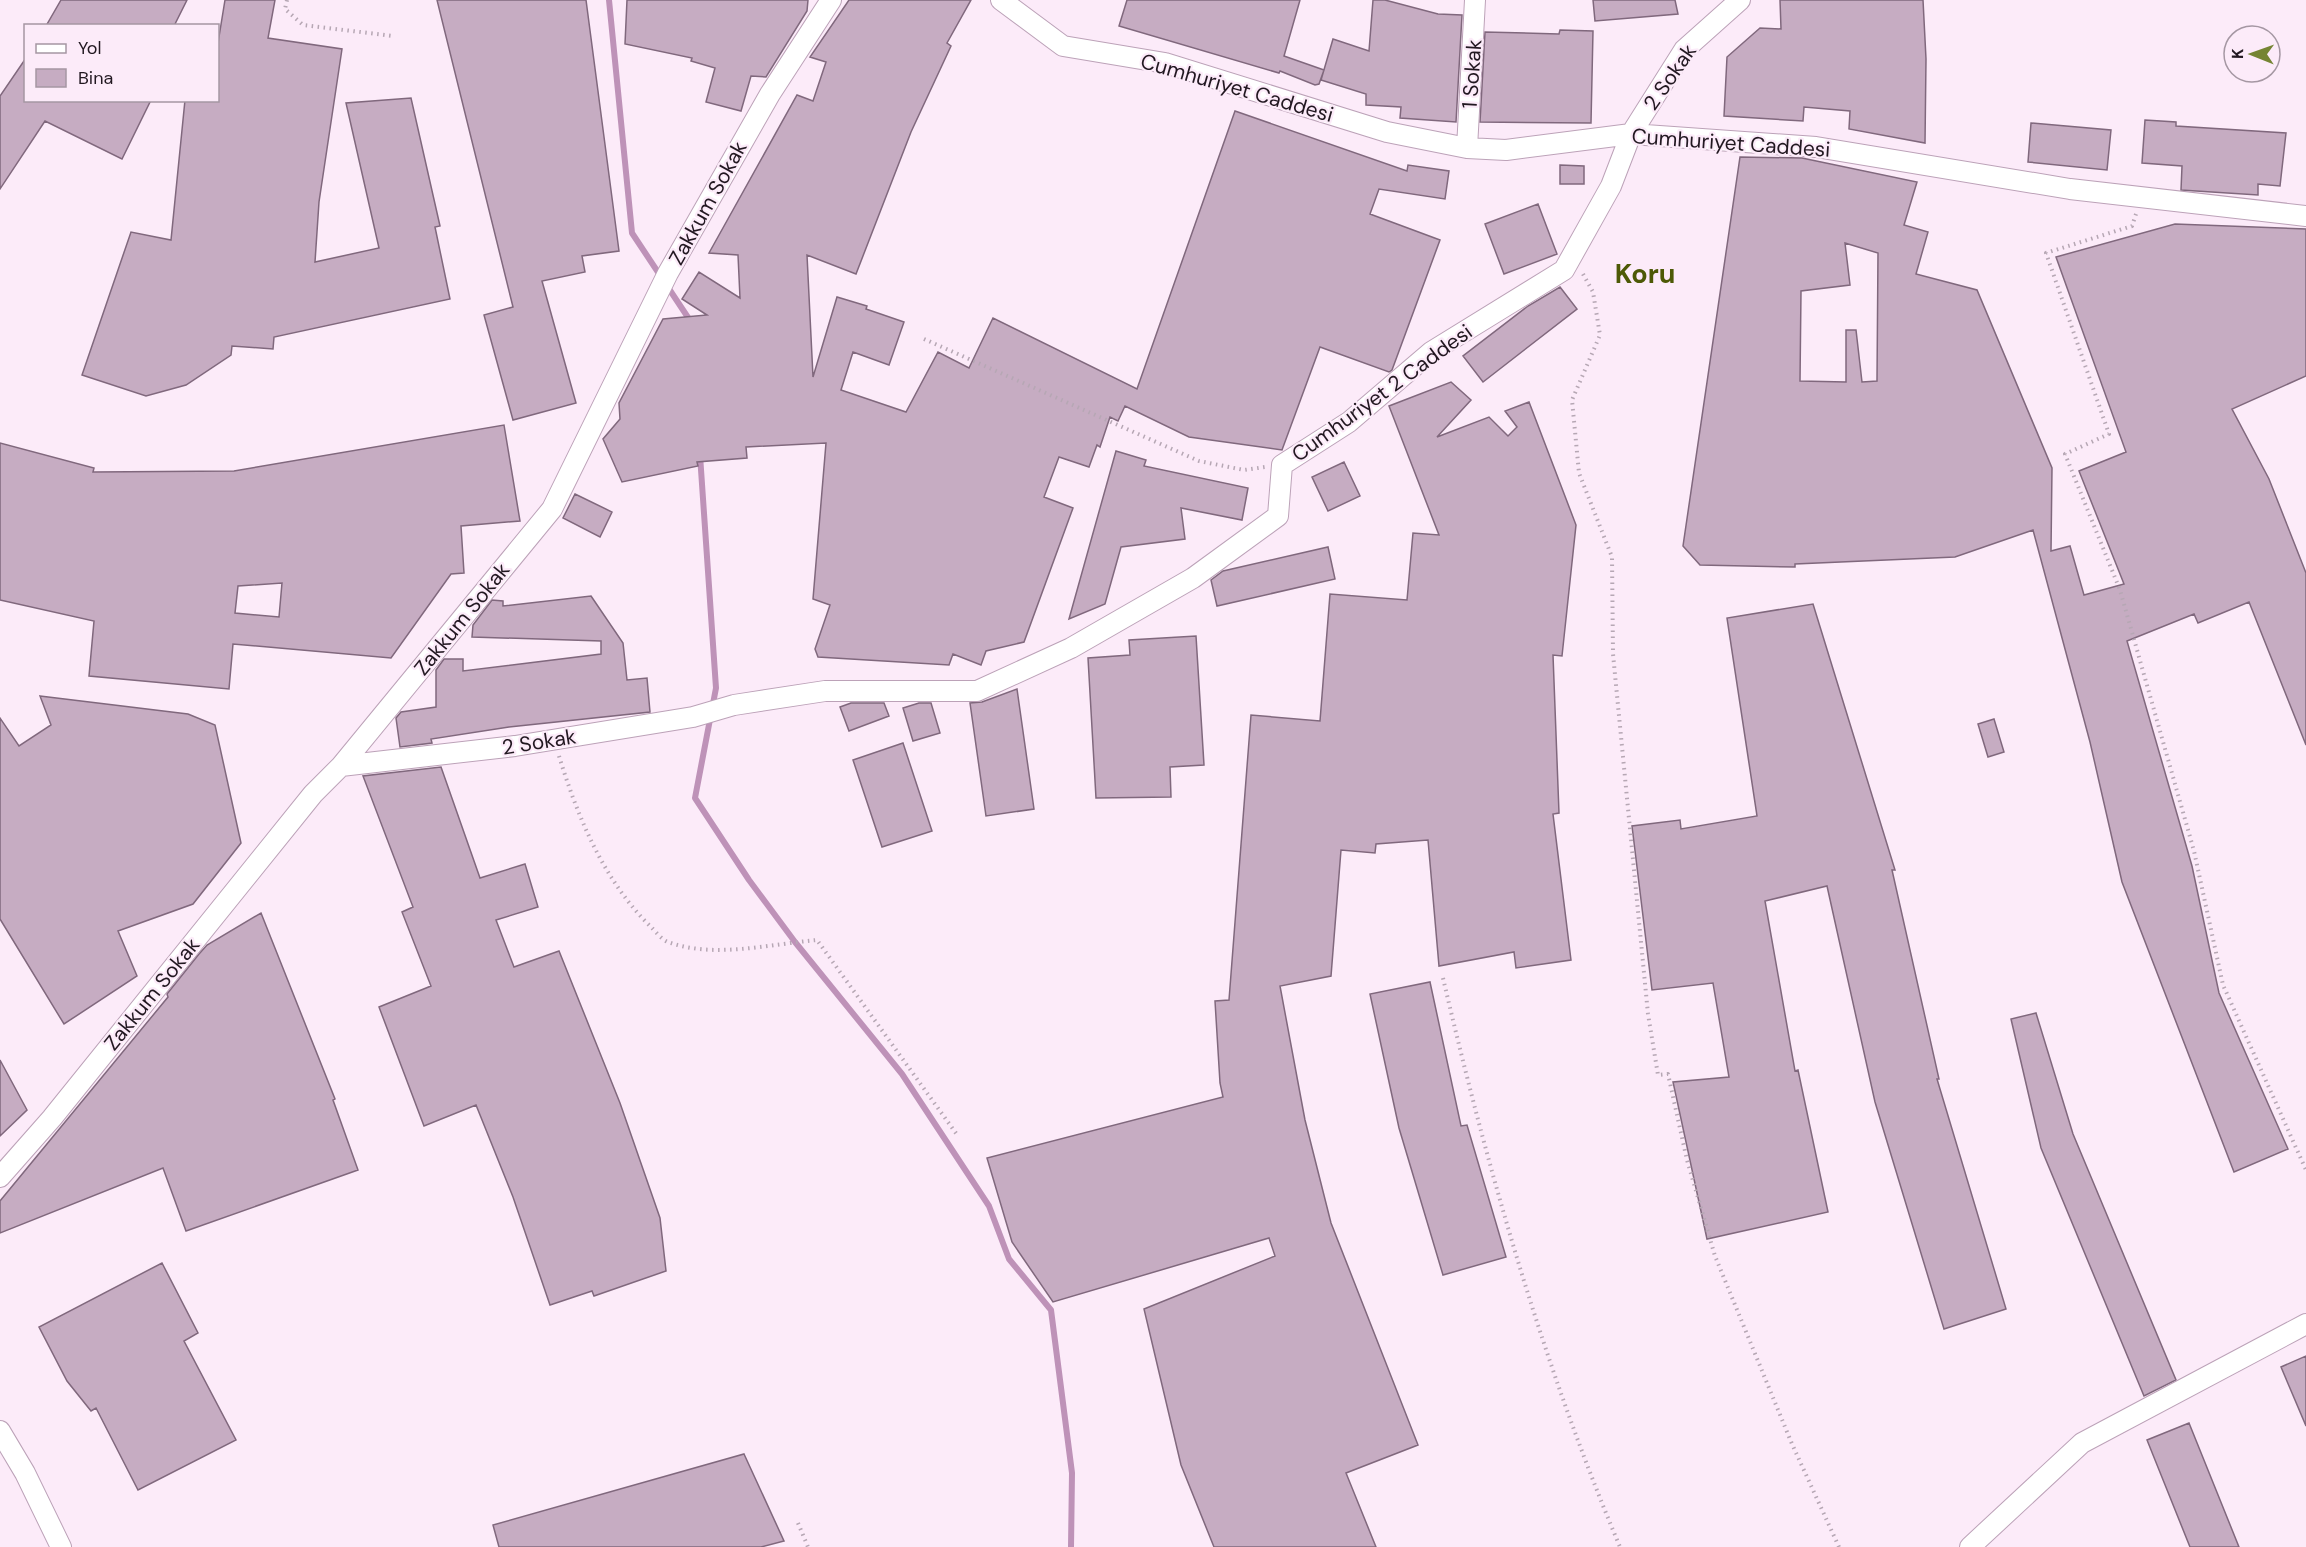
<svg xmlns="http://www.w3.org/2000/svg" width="2306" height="1547" font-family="'DM Sans',sans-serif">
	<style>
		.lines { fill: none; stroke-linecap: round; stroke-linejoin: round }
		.stream { stroke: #be92b8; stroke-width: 6 }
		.building { fill: #c6acc2; stroke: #80687d; stroke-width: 1.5; fill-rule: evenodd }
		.minor-casing { stroke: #bca2b8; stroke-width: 22 }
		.path { stroke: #b6a7b4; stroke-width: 4; stroke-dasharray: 1.5 4.5; stroke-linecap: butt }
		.minor { stroke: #fff; stroke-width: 20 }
		.labels { text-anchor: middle; stroke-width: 4.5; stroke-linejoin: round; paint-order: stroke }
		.street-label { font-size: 21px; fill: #221821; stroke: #fcebf9 }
		.district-label { font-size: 27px; font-weight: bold; fill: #4d5906; stroke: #fcebf9 }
	</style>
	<rect width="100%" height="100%" fill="#fcebf9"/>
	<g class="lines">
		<path class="stream" d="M609 0 632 233 691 322
			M700 455 716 688 695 798 749 880 795 942 902 1074 989 1206 1009 1259 1051 1310 1072 1473 1071 1547"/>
	</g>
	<path class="building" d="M61 0H187L174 26H46Z
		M225 0H275L268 38 342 49 319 202 315 262 379 248 346 103 411 98 440 226 435 227 450 299 274 337 273 349 232 346 231 355 186 385 146 396 82 375 131 232 171 240 185 100H218V43Z
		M437 0H586L619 251 582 256 585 272 542 281 576 403 513 420 484 315 513 307Z
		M627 0H808L807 11 766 77 751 76 741 111 706 102 715 68 691 61 692 58 625 44Z
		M849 0H971L947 43 951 46 911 132 856 274 807 255 813 377 837 297 867 306 866 309 904 322 889 365 853 352 841 390 906 412 938 352 969 368 993 318 1137 389 1235 111 1407 171 1408 165 1449 171 1445 199 1379 189 1370 214 1440 240 1392 370 1389 372 1320 347 1282 450 1189 437 1125 406 1118 421 1110 417 1100 447 1097 445 1089 467 1059 457 1044 497 1073 508 1024 642 986 651 981 665 953 654 949 665 818 657 815 649 830 605 813 599 826 443 746 447 747 458 697 462 698 466 622 482 603 439 620 419 619 403 663 319 707 315 682 299 699 272 740 298 738 255 709 253 797 95 813 101 826 62 810 57Z
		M1127 0H1300L1284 56 1324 70 1319 84 1315 85 1280 71 1279 73 1119 26Z
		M1373 0H1385L1438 14 1462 15 1456 122 1400 118 1401 107 1366 105V94L1321 80 1333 39 1369 51Z
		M1593 0H1675L1678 14 1595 21Z
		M1780 0H1923L1926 59 1925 143 1849 129 1850 111 1804 107 1803 121 1724 116 1727 57 1760 28 1781 29Z
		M1560 30 1593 31 1591 123 1480 122 1485 32 1559 34Z
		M26 58V100H151L122 159 45 121 0 189V96Z
		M2145 120 2176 122V126L2286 133 2280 186 2258 184V195L2181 190 2182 166 2142 163Z
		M2031 123 2111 130 2107 170 2028 162Z
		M1740 157 1802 158 1917 182 1904 225 1928 232 1916 274 1977 290 2052 468 2051 551 2070 546 2084 595 2124 584 2079 471 2126 452 2056 257 2175 224 2306 229V376L2232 409 2269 479 2306 573V745L2249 602 2198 623 2194 614 2127 641 2192 866 2219 993 2288 1149 2234 1172 2122 882 2090 742 2033 530 1955 557 1795 564V567L1700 565 1683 546ZM1845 243 1878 253 1877 381 1862 382 1856 330H1846V382L1800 381 1801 291 1850 285Z
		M1560 165 1584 166V184H1560Z
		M1538 204 1557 254 1504 274 1485 224Z
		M1560 287 1577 309 1483 382 1463 356 1528 306Z
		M1451 382 1471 400 1437 437 1489 417 1508 436 1517 427 1505 411 1529 402 1576 525 1562 656 1553 655 1559 813 1553 814 1571 960 1516 968 1514 952 1439 966 1428 840 1376 844 1375 853 1341 850 1331 976 1280 986 1305 1120 1331 1223 1418 1445 1346 1473 1376 1547H1214L1181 1465 1144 1309 1275 1256 1269 1238 1053 1302 1012 1242 987 1158 1223 1097 1220 1083 1215 1001 1229 1000 1251 715 1320 721 1330 594 1407 600 1413 533 1439 535 1389 406Z
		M504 425 520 521 461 526 464 573 451 574 391 658 233 644 229 689 89 676 94 621 0 600V443L94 468 93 472 234 471ZM282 583 279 617 235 613 238 586Z
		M1116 451 1146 460 1144 466 1248 488 1242 520 1181 508 1185 539 1121 547 1105 604 1069 619Z
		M1344 462 1360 496 1328 511 1312 477Z
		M575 494 612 512 600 537 563 518Z
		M1328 547 1335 579 1217 606 1211 580 1223 571Z
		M591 596 623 643 627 680 647 678 650 712 509 727 431 739 432 743 400 747 396 718 401 712 436 707V670L444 659H463V671L601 654V641L472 637 473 625 492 600 503 601V606Z
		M1813 604 1895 870H1892L1939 1079H1937L2006 1309 1944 1329 1875 1102 1827 886 1765 901 1795 1071 1798 1070 1828 1212 1707 1239 1673 1082 1729 1077 1713 983 1652 990 1632 826 1680 820 1681 829 1757 816 1727 618Z
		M1196 636 1204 765 1170 767 1171 797 1096 798 1088 658 1130 655 1129 640Z
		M1017 689 1034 809 986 816 970 703 982 702Z
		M40 696 188 714 215 725 241 843 193 904 118 931 137 976 64 1024 0 919V718L19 746 51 725Z
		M851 703H884L889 716 849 731 840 707Z
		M919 703H931L940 733 913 741 903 708Z
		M1994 719 2004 752 1988 757 1978 724Z
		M903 743 932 831 882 847 853 760Z
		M441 767 480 878 525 864 538 907 496 920 514 967 559 951 620 1103 660 1218 666 1271 594 1296 592 1291 550 1305 513 1197 476 1105 424 1126 379 1007 431 986 402 912 413 907 363 776Z
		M261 913 335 1099 333 1100 358 1170 186 1231 163 1168 0 1233V1201L168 997 167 994 199 954 207 945Z
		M1430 982 1461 1126 1467 1125 1506 1257 1443 1275 1399 1128 1370 994Z
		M2036 1013 2073 1134 2176 1380 2144 1396 2041 1148 2011 1019Z
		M0 1060 27 1110 0 1136Z
		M162 1263 198 1333 184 1341 236 1440 138 1490 96 1408 91 1411 67 1381 39 1327Z
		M2306 1356V1426L2281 1367Z
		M2189 1423 2239 1547H2190L2147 1440Z
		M744 1454 784 1541 761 1547H499L493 1525Z"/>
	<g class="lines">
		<defs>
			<path id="minor" d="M1001 0 1063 46 1165 63 1387 132 1467 148 1506 150 1631 134 1816 147 2070 189 2306 216
				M1467 148 1475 0
				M341 766 515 746 693 717 734 705 825 691H977L1071 648 1193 578 1278 516 1282 465 1349 422 1431 352 1564 270 1611 186 1631 134 1684 50 1740 0
				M0 1177 52 1118 313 794 341 766 552 509 668 273 770 94 831 0
				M0 1431 25 1473 61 1547
				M1970 1547 2082 1443 2306 1324"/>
		</defs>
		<use href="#minor" class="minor-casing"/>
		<path class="path" d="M287 0 285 9 303 25 393 36
			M2136 214 2132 226 2046 253 2109 434 2065 454 2120 590 2194 851 2223 985 2306 1170
			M1583 274 1593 292 1600 335 1572 400 1579 473 1612 557 1613 654 1648 1014 1658 1075 1668 1074 1687 1160 1715 1256 1792 1444 1839 1547
			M924 339 1199 461 1244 470 1265 467
			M559 756C578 818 604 881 651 927 656 932 662 940 668 942 714 959 770 944 817 940L958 1136
			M1443 978C1488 1171 1543 1364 1620 1547
			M798 1523 808 1547"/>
		<use href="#minor" class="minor"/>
	</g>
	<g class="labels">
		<g class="street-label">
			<text transform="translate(1472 74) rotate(-86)" y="7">1 Sokak</text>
			<text transform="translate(1670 77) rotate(-55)" y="7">2 Sokak</text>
			<text transform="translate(1237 88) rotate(16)" y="7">Cumhuriyet Caddesi</text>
			<text transform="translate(1731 143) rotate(4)" y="7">Cumhuriyet Caddesi</text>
			<text transform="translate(708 203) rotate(-61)" y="7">Zakkum Sokak</text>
			<text transform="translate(1382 393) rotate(-36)" y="7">Cumhuriyet 2 Caddesi</text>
			<text transform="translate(462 619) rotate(-51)" y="7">Zakkum Sokak</text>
			<text transform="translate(539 742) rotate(-9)" y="7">2 Sokak</text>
			<text transform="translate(152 994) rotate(-51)" y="7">Zakkum Sokak</text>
		</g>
		<g class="district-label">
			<text x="1645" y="283">Koru</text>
		</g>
	</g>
	<rect x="24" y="24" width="195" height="78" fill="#fcebf9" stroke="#a597a3" stroke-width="1.5"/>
	<rect x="36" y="44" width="30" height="9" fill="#ffffff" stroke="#a597a3" stroke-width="1.5"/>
	<text x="78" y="54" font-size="18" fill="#221821">Yol</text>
	<rect x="36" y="69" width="30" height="18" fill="#c6acc2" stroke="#a597a3" stroke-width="1.5"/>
	<text x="78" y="84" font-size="18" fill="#221821">Bina</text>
	<g transform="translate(2252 54) rotate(271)"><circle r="28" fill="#fcebf9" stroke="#a597a3" stroke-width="1.5"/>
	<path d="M0-4.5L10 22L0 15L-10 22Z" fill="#758433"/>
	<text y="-9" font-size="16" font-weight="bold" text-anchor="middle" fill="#221821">K</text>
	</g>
</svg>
